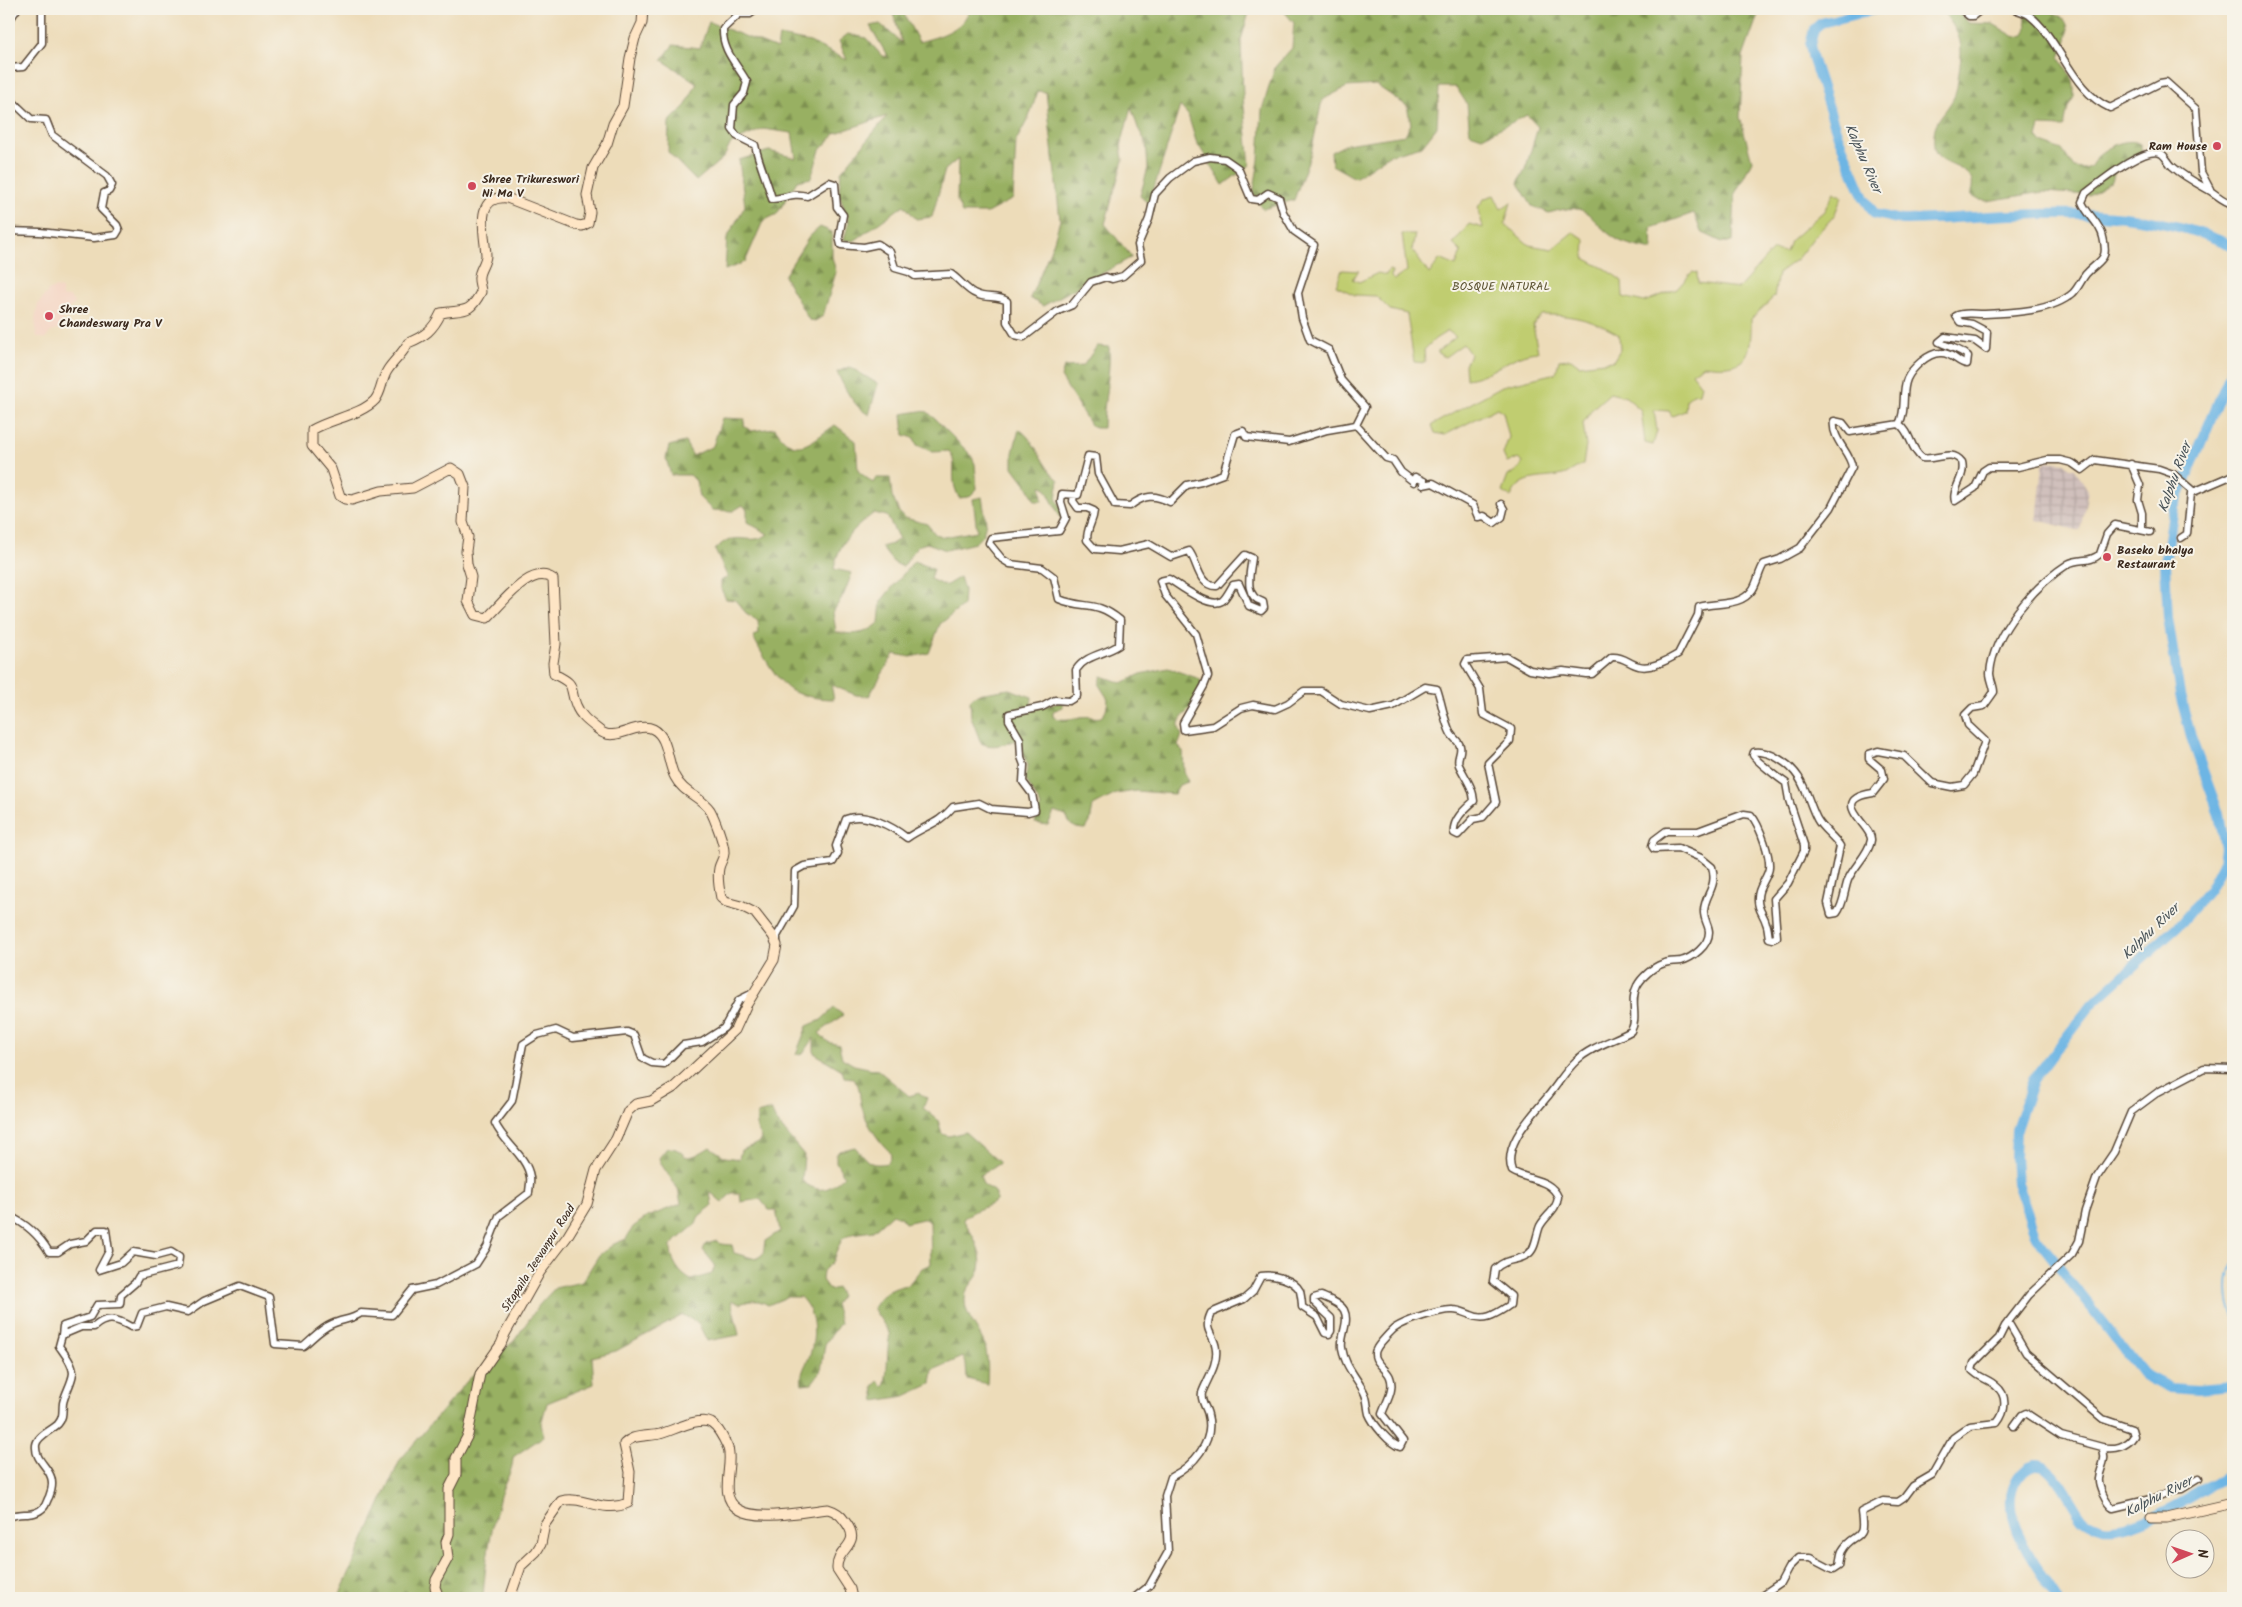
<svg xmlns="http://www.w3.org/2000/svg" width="2242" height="1607" font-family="Kalam,sans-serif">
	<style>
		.built { fill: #f4d3c1 }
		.industrial { fill: url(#industrial-grid) }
		.green { fill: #c0cd6f; stroke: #7e7c46 }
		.forest { fill: url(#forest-firs); stroke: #6a6d40; fill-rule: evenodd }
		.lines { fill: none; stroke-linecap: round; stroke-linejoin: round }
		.stream { stroke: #6db5e4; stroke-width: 2 }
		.river { stroke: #6db5e4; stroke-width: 10 }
		.street-casing { stroke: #564535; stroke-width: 9 }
		.secondary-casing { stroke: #564535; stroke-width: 11 }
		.street { stroke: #fff; stroke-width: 6 }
		.secondary { stroke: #fee5c5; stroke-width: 9 }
		.poi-dot { fill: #d1495b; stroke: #f7f3e8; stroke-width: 2 }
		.labels { text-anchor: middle; stroke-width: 4; stroke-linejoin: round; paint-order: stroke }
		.poi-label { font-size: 12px; font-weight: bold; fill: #3b2a1e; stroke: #f7f3e8; text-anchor: start }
		.park-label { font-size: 12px; fill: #5c5332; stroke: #f7f3e8 }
		.street-label { font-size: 12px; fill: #3b2a1e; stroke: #f7f3e8 }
		.water-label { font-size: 14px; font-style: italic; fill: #4a5459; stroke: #f7f3e8 }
	</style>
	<defs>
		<pattern id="industrial-grid" width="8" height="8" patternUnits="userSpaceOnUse" patternTransform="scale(1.25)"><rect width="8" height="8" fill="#d0c0bc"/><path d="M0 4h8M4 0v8" fill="none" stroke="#b4a5a1"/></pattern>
		<pattern id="forest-firs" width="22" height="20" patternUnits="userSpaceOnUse" patternTransform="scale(1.25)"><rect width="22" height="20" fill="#98b062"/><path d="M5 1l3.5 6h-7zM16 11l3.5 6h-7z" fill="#7d8f50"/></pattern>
	</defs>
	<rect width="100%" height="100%" fill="#f7f3e8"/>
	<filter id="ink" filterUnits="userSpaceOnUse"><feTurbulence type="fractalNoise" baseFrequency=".02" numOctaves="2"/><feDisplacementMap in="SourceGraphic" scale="10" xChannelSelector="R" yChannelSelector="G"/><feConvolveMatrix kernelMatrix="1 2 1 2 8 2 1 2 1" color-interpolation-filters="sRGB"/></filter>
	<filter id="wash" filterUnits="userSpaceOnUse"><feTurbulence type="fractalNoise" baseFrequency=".0096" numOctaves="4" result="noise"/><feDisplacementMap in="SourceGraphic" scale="20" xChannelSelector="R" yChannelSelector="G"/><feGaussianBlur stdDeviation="1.12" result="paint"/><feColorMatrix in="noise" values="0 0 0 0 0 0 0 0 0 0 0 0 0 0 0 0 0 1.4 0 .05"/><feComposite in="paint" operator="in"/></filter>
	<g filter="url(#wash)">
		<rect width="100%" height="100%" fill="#eddcb9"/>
		<path class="built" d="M56 287 62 289V297H70L75 304 62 313 63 328 51 332 45 339 37 337 35 319 38 304 48 291Z"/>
		<path class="industrial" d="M2046 461 2066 463 2070 468H2074L2088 490 2080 531 2037 520 2043 465Z"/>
		<path class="green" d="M1834 192 1842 196 1834 216 1814 237 1797 259 1778 273 1774 297 1751 319C1752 358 1746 371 1704 365L1692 373 1701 385 1699 393 1693 394 1686 400 1685 411 1672 416 1669 411 1654 410 1657 431 1653 445 1645 443 1641 410 1626 397 1610 393 1593 408 1583 423 1586 446 1583 464C1577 467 1572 471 1566 474 1546 481 1521 472 1511 497L1502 492 1508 476 1519 469 1523 462 1518 458 1507 463 1503 454 1509 437 1503 412 1497 408 1445 435 1435 433 1432 425 1502 386 1556 373 1559 360 1571 359 1579 365 1613 361 1620 350 1619 335C1595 320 1569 314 1541 315L1533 325 1538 352C1511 353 1494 376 1466 379L1465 365 1470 354 1463 344 1445 357 1437 352 1456 337 1448 331 1435 339 1424 350 1425 363 1414 362 1407 314 1390 310 1376 296 1355 295 1336 286 1342 270 1359 271 1352 279 1359 282 1378 273 1386 275 1389 270 1392 271 1391 277 1394 280 1407 271 1402 234H1415L1412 250 1429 274 1440 259 1456 266 1461 252 1453 244 1469 224 1483 228 1478 207 1485 198 1494 195 1501 209 1511 202 1505 224 1529 245 1552 249 1573 232 1585 239 1584 258 1609 271 1622 281 1623 297 1644 302 1677 289 1692 272 1697 273 1698 283 1739 288 1773 250 1786 252 1790 241 1824 211Z"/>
		<path class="forest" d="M895 9H901L919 42C940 36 962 31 970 9H1250L1241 40 1243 97 1250 165 1223 185 1196 141 1188 115 1180 106 1149 204 1140 196 1148 168 1146 143 1138 128 1131 107 1121 146 1123 160 1105 224 1132 257 1043 306 1030 298 1053 244 1060 220 1046 92 1038 91 1029 117 1016 141 1013 199 987 213H962L957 201 958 159 945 170 932 217 916 219 904 205 854 241 844 240 849 221 839 194 841 172 887 116 836 133 820 150 811 178 797 181 777 214 763 221 745 262 725 270 727 238 745 206 739 160 769 151 796 158 792 133 763 129 731 143 724 157 696 181 668 152 669 122 686 105 697 83 662 60 673 45 700 48 709 22 777 49 779 36 810 42 847 60 839 41 848 34 866 38 882 56 888 57 870 26 880 24 902 43 892 10Z
			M1282 9H1758L1759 12 1743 57 1740 117 1752 161 1735 194 1733 242H1722L1701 232 1694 213 1651 228 1652 250C1641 247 1627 245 1618 240 1586 221 1594 199 1549 213L1532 206 1518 183 1526 167 1538 127 1527 115 1482 137 1470 133 1467 104 1456 87H1439L1437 127 1422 146 1389 155 1355 178 1332 165 1331 152 1347 144 1405 135 1411 124 1407 106 1376 85 1347 87 1322 100 1311 153 1294 200 1263 209 1253 195 1259 160 1262 110 1275 67 1292 48 1294 23Z
			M1942 9H1954L1969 23 1993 24 2015 37 2024 35C2030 26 2025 18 2022 9 2039 9 2071 9 2068 35 2067 43 2062 50 2060 58L2073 80 2074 88V97L2068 107 2064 127 2040 126 2037 137 2042 143 2062 150 2074 168 2083 169 2090 167C2093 164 2094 160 2096 157 2105 148 2128 136 2140 144L2142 153 2115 170 2112 181 2089 195 2043 192 1987 201 1979 200 1972 196C1971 191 1973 185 1972 181 1965 163 1935 166 1934 147 1932 119 1941 120 1953 99 1958 90 1957 82 1959 73 1964 39 1960 36 1942 9Z
			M820 227 832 232V257L836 272 823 316 815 321 809 320 784 276 809 237Z
			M1097 346 1109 347C1111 374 1103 401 1103 428H1095L1090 425 1061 377 1064 367 1083 366Z
			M850 367 878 384 869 415C853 406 845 389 837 372Z
			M920 411 928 412 971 455 975 464 977 489 969 497 959 498C957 493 954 487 954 482 952 470 957 462 949 451L933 452 917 445 914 438 904 435 902 414Z
			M722 418 745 419 744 426 751 431 775 428C796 461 810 442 835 425L856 441 858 471 873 483 876 478H890L892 496 899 512 905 518 927 524 935 534 944 537 977 531 973 499 982 497 986 522 983 535 975 543 946 550 927 543 917 546 903 567 893 562 881 547 892 544 899 539 887 516 874 513C854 528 838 543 834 569L852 573 844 594 833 612 836 632C854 635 865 635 879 623L881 601 914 561 933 569 930 579 945 586 960 577 964 590 963 606 940 624 929 653 911 657 894 654 869 696 856 695 831 685 834 699C821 699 804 697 792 691 779 684 759 650 753 636L759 634 758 620 746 613 735 600 726 599 721 589V580L728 578 715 550C735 527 750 548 768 534L747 522V510L743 505 733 511 712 510 699 497 696 481 690 475H671L666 458 669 446 685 442 693 456 713 446Z
			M1019 429C1038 442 1041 467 1059 480L1056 498 1065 516 1061 519 1045 487 1041 486 1042 501H1035L1028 487 1013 467V453Z
			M1168 668 1200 679C1209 710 1167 713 1182 735L1178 746 1183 751 1184 772 1188 782 1179 785 1174 794 1136 791 1116 794 1093 806 1090 822 1086 829C1075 829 1070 826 1066 816L1054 812 1048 825 1035 823 1041 806 1025 778 1028 765C1023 757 1024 753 1022 745 1019 732 1011 730 1012 714L1062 702 1063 707 1053 711V717C1063 721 1070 719 1080 717 1096 714 1105 727 1108 699L1099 685 1102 676 1122 683 1141 674Z
			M1009 689 1032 697 1031 707 1007 713 1017 740C1005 744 993 749 981 743L971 717 970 700 977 694Z
			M834 1008 843 1015 819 1033 828 1042 839 1045 842 1058 854 1065 878 1070 909 1096 919 1093 927 1098 923 1108 938 1120 942 1134 949 1136 965 1132 1000 1163 980 1175 983 1184 996 1193V1201C984 1209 974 1209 963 1219 972 1234 988 1258 977 1276 972 1284 965 1289 965 1300 965 1314 974 1323 980 1335 989 1350 988 1367 987 1384L967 1379 966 1363 963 1357 933 1370 931 1384 905 1396 875 1401 873 1386 878 1381 884 1387C889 1368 886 1353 890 1334L873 1308C882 1293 891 1288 908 1285L922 1268 931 1264 930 1222 927 1218 905 1223 900 1217 892 1214 873 1231 852 1234 842 1239 832 1262 823 1271 822 1280 829 1290 837 1288 841 1296 835 1304 840 1323 825 1344 821 1371 812 1383 802 1384C800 1371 806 1366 810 1355 816 1335 816 1312 800 1297H787L768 1305C758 1299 751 1300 740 1304L731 1300 739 1335 707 1341 698 1323 683 1315 616 1351 592 1357 594 1384 547 1403 541 1424 544 1436 513 1457C513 1472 504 1482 500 1496 491 1530 485 1563 483 1598H338L400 1460 468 1380 514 1341 540 1304 555 1288 582 1282 599 1255 614 1244 626 1239 633 1227 647 1217 681 1204 678 1189 661 1164 659 1158 667 1148C690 1147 676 1169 710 1147L725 1157 739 1159 741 1150 759 1143 761 1138 757 1129V1114L771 1110 776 1121 804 1155 802 1181C820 1195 830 1190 844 1176L836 1162V1155L839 1151 855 1147C867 1160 868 1167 887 1163L891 1157 890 1152C877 1140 865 1121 861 1104 859 1094 861 1086 853 1078L844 1077 842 1070 814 1053V1038L803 1054H796L807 1026 821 1020ZM710 1192 722 1202 732 1193H740L741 1202 760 1199 769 1210H776L780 1231 765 1241 763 1254 756 1259 734 1253 732 1245 721 1244 717 1241 706 1244 703 1250 715 1265 712 1274 691 1280C678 1273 670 1259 671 1245L696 1224 699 1216 712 1206Z"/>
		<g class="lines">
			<path class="stream" d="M2233 1263C2224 1278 2226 1302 2233 1317
				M2233 1365V1373"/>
			<path class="river" d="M1878 9 1821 23 1814 29 1810 45 1813 60 1838 136 1864 198 1875 214 1901 220C2015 218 2124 197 2233 246
				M2233 367 2174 507 2165 564 2168 618 2180 695 2192 740 2219 814 2225 848 2223 863 2209 890 2182 922 2092 1004 2033 1080 2016 1129 2015 1157 2017 1183 2036 1237 2143 1374 2170 1388 2198 1390 2233 1387
				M2057 1598C2039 1568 1993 1515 2018 1478 2048 1435 2071 1511 2085 1521 2089 1524 2098 1528 2102 1529 2140 1534 2200 1489 2233 1472"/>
		</g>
	</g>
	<g filter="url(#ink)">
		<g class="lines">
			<defs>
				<path id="street" d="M757 9 750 14H739L723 29C722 51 737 64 747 82L744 93 734 105 732 129 737 136 755 145C759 164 767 180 772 199 787 198 792 192 807 196L829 182 835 184 837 207 843 215 839 237 841 245 864 247 878 244 890 252 895 268 909 272 915 276 951 274C959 279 967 291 976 294 986 299 997 295 1007 301V322L1015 335 1024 337 1058 311 1072 305 1091 282 1106 277 1112 279 1123 276 1141 260 1138 245 1149 219 1155 194 1170 178 1193 161 1210 157 1225 159 1238 168 1251 199 1258 200 1268 193 1279 198 1283 212 1294 231 1314 245 1298 293 1302 318 1310 340 1329 350 1341 380 1365 407 1356 425
					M1961 9 1969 16H1973L1982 9
					M2014 9C2019 11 2024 12 2029 15 2061 40 2071 91 2110 108L2160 83 2166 82 2196 109 2201 172 2210 189
					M9 21 17 9
					M9 68 23 67 42 43V9
					M9 98 31 119 46 120 52 135 107 176 112 185 109 191 104 193 101 209 117 225 119 230 116 235 94 238 40 232 9 231
					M1899 424C1911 432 1910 449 1922 458 1936 461 1951 448 1962 462 1966 477 1951 490 1955 501L1975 488 1983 471 1989 467H2018L2047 460H2060L2072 463 2082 470 2095 460 2159 469 2173 474 2193 491
					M2131 464 2140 485 2138 500 2142 513V530
					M1074 495 1073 501 1078 508H1087L1094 511C1093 523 1087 526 1087 540L1095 549 1119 551 1149 544 1171 557 1189 551C1198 562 1198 587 1217 586L1245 555 1252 558C1250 574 1243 596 1263 602L1264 608 1261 611 1249 606 1239 584 1233 585C1230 590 1226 598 1222 601 1210 609 1180 586 1169 579L1160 581 1165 595 1196 634 1208 676 1204 686 1183 723 1184 730 1213 726 1241 708 1253 705 1275 709 1288 703 1304 691H1321L1341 704 1370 711 1393 706 1425 687 1437 689C1442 703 1444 721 1451 734 1454 739 1459 741 1460 746 1462 753 1456 758 1459 765 1465 778 1473 786 1474 801 1465 809 1452 820 1454 833L1458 835 1473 819 1483 817 1496 802 1488 763 1510 741 1511 729 1483 714 1480 689 1465 664 1467 660 1507 657 1530 670 1549 673 1563 671 1586 674H1592L1612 657C1624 656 1629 664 1639 666 1650 669 1668 660 1678 654L1698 615 1699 607C1718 602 1741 607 1753 589 1758 581 1759 571 1764 564L1780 559 1800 548 1831 508 1852 467C1851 453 1831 439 1834 421L1843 423 1850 432 1899 424C1907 410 1901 393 1907 379 1912 368 1928 353 1940 353 1953 352 1958 364 1967 364L1968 356C1961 349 1948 347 1939 342L1945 337 1975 341 1986 349 1987 332 1972 324 1960 322 1956 316C1963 312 1973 314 1982 314 2009 313 2052 312 2073 293 2079 287 2081 280 2086 274 2100 259 2109 261 2103 237 2100 223 2087 215 2082 202L2086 193C2099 183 2146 144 2162 154 2166 157 2168 162 2172 166 2183 176 2194 182 2207 189 2217 194 2221 201 2233 204
					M2181 538 2187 534 2191 493 2233 475
					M777 943V936L794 906 795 871 804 866 833 862 838 853 836 846 846 819C865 812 892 826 907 838 924 826 939 824 953 807L979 803 991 809 1028 812 1035 810 1032 794 1023 782 1024 765 1021 757 1020 739 1009 720V714L1042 707 1055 700 1069 701 1077 696 1076 670C1087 654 1104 655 1119 645L1120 620C1094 599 1085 610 1059 599L1054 577 1042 568 1010 564 1002 559 989 543 991 538 1059 531 1066 518 1061 502 1062 494 1078 495 1088 456 1096 457 1098 474 1115 505 1130 506C1144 495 1154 494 1170 502L1187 485 1201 482 1223 474 1235 434 1243 431 1246 437 1289 442 1327 430 1356 425 1386 458 1393 460 1401 472 1414 482 1415 477 1424 481 1423 485 1433 483 1473 505 1478 517 1484 516 1494 523 1502 517 1504 509 1501 504
					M9 1216C27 1224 39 1235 49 1252H58L70 1244 86 1241 97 1230H106L109 1251 99 1270 121 1263 133 1252 156 1256 171 1252 179 1257 178 1266 139 1276 135 1283 121 1295 120 1304 97 1305 90 1317 63 1326 62 1335
					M2008 1322 2026 1353 2041 1366 2103 1419 2132 1429 2134 1436C2127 1447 2114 1450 2102 1447L2061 1436 2026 1413 2022 1415 2014 1426
					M2102 1447C2108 1461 2100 1466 2099 1479 2098 1486 2106 1504 2113 1508L2155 1498 2173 1490 2182 1489 2198 1479
					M9 1517C21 1511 34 1518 44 1507 46 1505 47 1500 49 1497 61 1469 34 1466 36 1445 37 1436 52 1430 58 1424 64 1417 62 1411 63 1403 65 1393 72 1383 73 1373 73 1364 64 1353 59 1346L62 1335 81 1327H94C107 1315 117 1319 131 1327L137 1326 142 1313 166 1307 188 1312 204 1301 240 1286 269 1297 275 1344 303 1346C313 1338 320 1329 332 1324 342 1319 352 1320 361 1313L392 1315 412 1290 436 1285 476 1264 487 1247 499 1216 529 1193C529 1188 531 1181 530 1177 527 1156 503 1142 495 1123L512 1101 523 1044 537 1035 556 1030 573 1038 627 1032 634 1035 642 1058 652 1063 664 1064 683 1045 702 1042 724 1028 739 1000 753 993
					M1134 1598 1149 1586 1168 1552 1165 1496 1171 1477C1193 1466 1215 1442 1208 1415 1207 1408 1200 1401 1202 1393 1207 1379 1218 1365 1216 1349 1215 1334 1202 1332 1211 1313L1244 1299 1253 1291 1261 1276C1273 1274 1294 1279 1300 1291 1301 1296 1302 1302 1302 1307L1317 1317 1325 1333 1329 1334 1331 1331V1318L1314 1302V1298L1321 1296C1328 1299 1340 1303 1344 1310 1350 1322 1340 1336 1342 1348 1345 1367 1356 1376 1364 1392 1368 1399 1367 1407 1369 1414 1373 1424 1390 1444 1400 1447L1403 1441 1382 1414C1386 1402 1395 1390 1390 1377 1387 1368 1369 1360 1377 1348 1379 1344 1392 1330 1395 1328 1405 1321 1441 1309 1453 1310 1460 1310 1465 1313 1471 1315 1486 1322 1497 1313 1510 1305L1511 1296 1493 1281 1495 1269C1508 1257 1516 1262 1527 1255 1536 1250 1536 1235 1540 1226 1546 1215 1557 1210 1558 1197 1550 1178 1528 1181 1512 1171 1502 1144 1533 1115 1548 1096 1558 1084 1566 1070 1577 1060 1592 1046 1614 1041 1631 1031 1639 1017 1629 1001 1637 986 1641 978 1653 967 1662 964 1668 961 1675 962 1681 961 1692 958 1709 946 1709 932 1709 925 1703 919 1704 910 1705 894 1718 887 1712 867L1701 858 1678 848 1654 849 1652 846 1654 840 1666 831H1698L1744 814 1751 815C1759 824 1773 860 1768 872 1764 883 1757 889 1758 901 1758 910 1764 915 1766 923 1768 927 1768 933 1769 938L1773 939 1777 937 1774 899 1788 883 1804 851V845L1789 800 1786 783C1780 779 1754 759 1753 755L1754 752C1764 751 1771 754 1779 759 1805 774 1805 795 1817 819 1823 830 1834 836 1840 846L1828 903 1831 914 1837 913C1844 904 1844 891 1848 880 1853 867 1869 854 1871 840 1873 826 1826 800 1873 793L1884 779 1882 770 1869 759V754L1878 751 1904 756 1932 783 1952 787 1964 785 1973 774 1985 741 1968 725 1965 715 1972 708 1984 706 1994 692C1994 686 1990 679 1990 673 1993 633 2035 585 2068 564 2079 558 2090 563 2100 554L2107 534 2115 525 2150 532
					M1758 1598 1780 1583 1788 1568 1798 1558H1810L1833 1570 1839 1566C1840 1562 1840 1555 1842 1551 1854 1530 1866 1545 1861 1512L1883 1501 1898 1502 1904 1498 1913 1486 1932 1475 1953 1438 1970 1426 1997 1423C2006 1412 2008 1395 1996 1386 1989 1379 1979 1378 1972 1370L1974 1363 1999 1338 2005 1326 2029 1295 2072 1254 2079 1241 2085 1211 2097 1177 2114 1152 2131 1112 2158 1092 2204 1068 2233 1069"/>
				<path id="secondary" d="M2151 1518H2167L2233 1503
					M439 1598 435 1587 436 1580 448 1558 446 1542 449 1534V1489L456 1475V1458L468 1435 480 1374 501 1344 505 1334 540 1272 567 1237 587 1204 596 1170 616 1139 628 1111 636 1104 651 1101 673 1088 735 1030 746 1006 774 960 777 945 773 936 755 913 741 906 726 902 721 898C719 888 717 877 719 868 720 863 724 858 724 853 725 845 714 817 710 810 700 796 683 793 675 777 667 763 669 737 653 729 636 721 614 744 599 730 590 723 580 716 576 705 568 685 578 686 554 674L553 663 556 644 553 579C531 563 502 604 487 618L475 615 468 601 471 577 467 564 466 551 468 537 463 522 465 487 460 474 451 468 413 488 381 491 352 500 345 499 340 496 331 469 312 446V430C330 419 361 415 375 400 382 391 381 381 387 371 393 361 402 355 408 343 425 336 433 330 441 313 464 309 469 315 481 292 481 287 478 281 479 277 479 270 486 263 486 255 485 234 473 195 507 198L576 225 582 226 588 223 590 212 587 195 593 168 607 144 613 124 623 106 630 58 635 38 642 23 643 9
					M510 1598 521 1566 536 1552 541 1544 545 1524 561 1501C583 1495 602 1514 628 1503L630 1472 624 1444C627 1441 630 1439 633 1438 642 1435 651 1436 660 1434 672 1431 699 1416 711 1423 719 1428 724 1439 728 1448 734 1465 717 1496 738 1509 758 1522 805 1511 828 1509 835 1511 840 1514 844 1520 865 1546 836 1546 837 1569L850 1589 852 1598"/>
			</defs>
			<use href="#street" class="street-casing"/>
			<use href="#secondary" class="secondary-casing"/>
			<use href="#street" class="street"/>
			<use href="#secondary" class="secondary"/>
		</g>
	</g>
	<g class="poi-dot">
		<circle cx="2217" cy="146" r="5"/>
		<circle cx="472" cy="186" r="5"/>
		<circle cx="49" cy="316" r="5"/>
		<circle cx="2107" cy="557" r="5"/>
	</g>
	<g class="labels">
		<g class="poi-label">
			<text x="2207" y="150" text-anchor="end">Ram House</text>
			<text x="482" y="183">Shree Trikureswori<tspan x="482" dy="14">Ni Ma V</tspan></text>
			<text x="59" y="313">Shree<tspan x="59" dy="14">Chandeswary Pra V</tspan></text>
			<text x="2117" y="554">Baseko bhalya<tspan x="2117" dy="14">Restaurant</tspan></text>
		</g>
		<g class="park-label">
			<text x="1501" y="290">BOSQUE NATURAL</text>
		</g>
		<g class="street-label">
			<text transform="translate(538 1258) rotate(-57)" y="4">Sitapaila Jeevanpur Road</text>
		</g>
		<g class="water-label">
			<text transform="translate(1864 158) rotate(67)" y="5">Kalphu River</text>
			<text transform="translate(2174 477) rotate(-70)" y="5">Kalphu River</text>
			<text transform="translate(2150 931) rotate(-44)" y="5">Kalphu River</text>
			<text transform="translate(2158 1496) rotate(-27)" y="5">Kalphu River</text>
		</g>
	</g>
	<rect width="2242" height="1607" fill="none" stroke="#f7f3e8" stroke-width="30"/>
	<g transform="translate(2190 1554) rotate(88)"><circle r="24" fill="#f7f3e8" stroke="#aca397"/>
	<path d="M0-4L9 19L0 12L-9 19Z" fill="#d1495b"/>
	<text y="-8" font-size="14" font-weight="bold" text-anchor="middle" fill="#3b2a1e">N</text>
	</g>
</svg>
